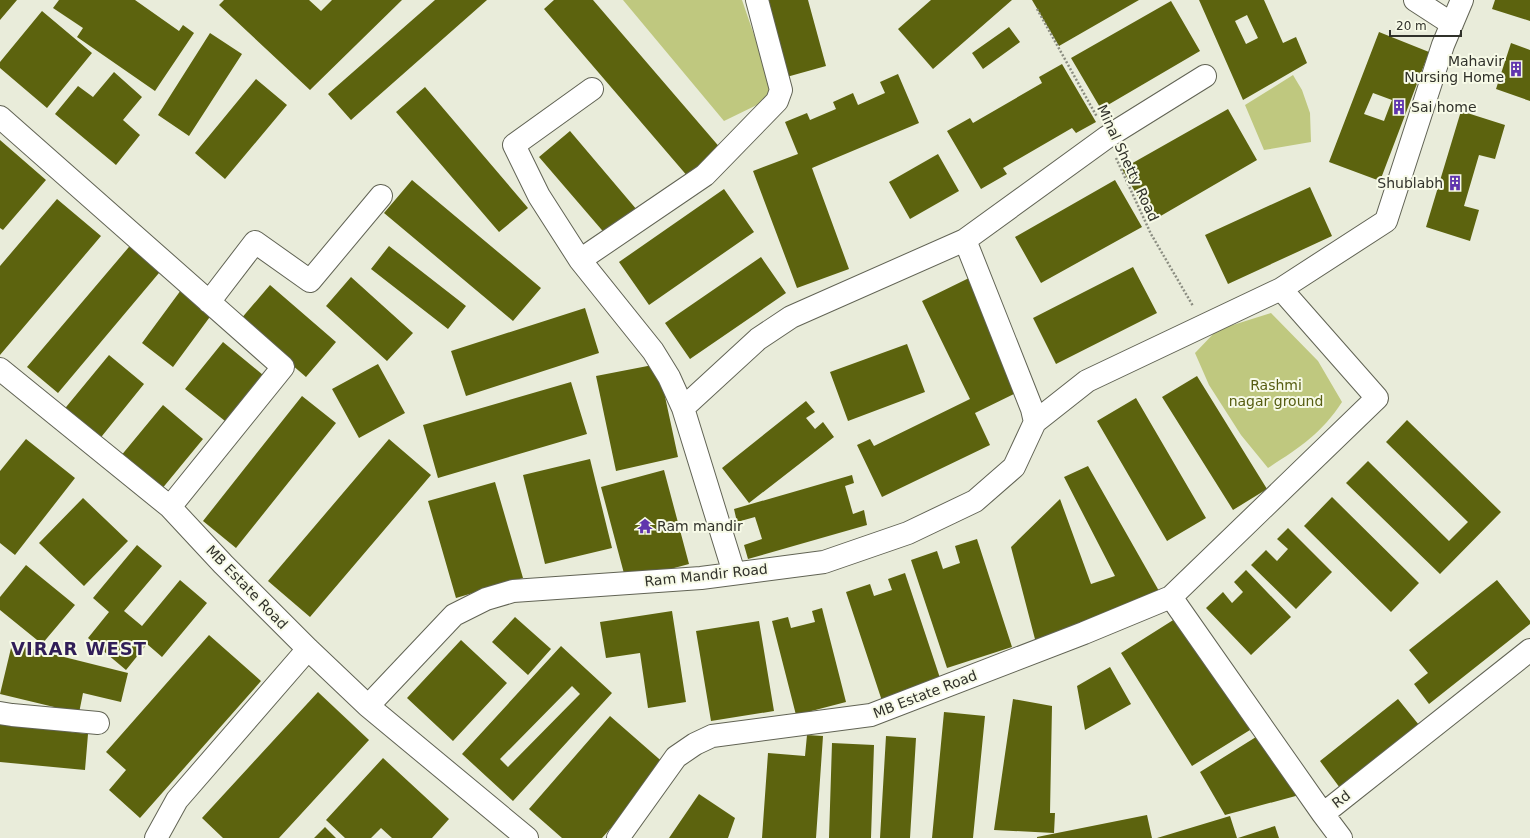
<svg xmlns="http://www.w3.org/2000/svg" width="1530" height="838" font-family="'DejaVu Sans',sans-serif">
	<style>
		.green { fill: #bfc87f }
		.building { fill: #5c630e; fill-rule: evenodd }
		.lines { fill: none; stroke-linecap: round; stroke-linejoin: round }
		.street-casing { stroke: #616354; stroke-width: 24 }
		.path { stroke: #8b8d81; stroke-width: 2.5; stroke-dasharray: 2 2; stroke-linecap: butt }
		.street { stroke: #fff; stroke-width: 22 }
		.labels { text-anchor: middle; stroke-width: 4; stroke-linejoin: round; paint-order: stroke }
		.poi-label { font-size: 14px; fill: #30312a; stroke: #f7fae7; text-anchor: end }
		.street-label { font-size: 14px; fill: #30312a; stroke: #f7fae7 }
		.park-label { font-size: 14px; fill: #565d11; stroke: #f7fae7 }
		.district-label { font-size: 18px; font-weight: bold; letter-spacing: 1px; fill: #311e58; stroke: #f7fae7 }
	</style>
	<rect width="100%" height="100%" fill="#e9ecda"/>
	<path class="green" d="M623 0H742L775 96 724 121Z
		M1293 75 1302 90 1310 113 1311 142 1264 150 1245 105Z
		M1271 313 1318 361 1342 402C1322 433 1299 448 1268 468L1241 435 1209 385 1195 353 1217 330Z"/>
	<path class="building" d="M0 0H17L0 20Z
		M59 0H135L179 31 183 25 194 33 155 91 77 37 83 28 53 8Z
		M224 0H309L321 11 332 0H402L310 90 219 5Z
		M435 0H487L351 120 328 94Z
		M554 0H593L722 150 689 178 544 9Z
		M761 0H808L826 66 783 78Z
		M931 0H1012L933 69 898 29Z
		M1032 0H1139L1059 46Z
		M1199 0H1264L1283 43 1296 37 1307 63 1243 100ZM1247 15 1258 38 1246 44 1235 21Z
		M1495 0H1530V21L1492 9Z
		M1171 1 1200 51 1101 109 1071 58Z
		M42 11 92 53 47 108 0 68V62Z
		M1009 27 1020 42 983 69 972 53Z
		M1379 32 1429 52 1380 181 1329 162ZM1373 93 1392 100 1384 121 1364 114Z
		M210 33 242 54 189 136 158 115Z
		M1511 43 1530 50V101L1496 89Z
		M1062 64 1096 122 1076 133 1072 128 1003 168 1007 174 981 189 947 131 970 118 973 123 1042 83 1039 77Z
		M114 72 142 97 123 120 140 135 116 165 55 114 78 86 93 97Z
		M898 74 919 123 812 168 849 269 797 288 753 171 798 154 785 122 807 113 810 120 836 109 833 102 853 93 858 105 885 93 880 82Z
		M256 79 287 105 225 179 195 153Z
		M425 87 528 208 499 232 396 112Z
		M1228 109 1257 160 1152 221 1122 169Z
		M1461 111 1505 125 1495 159 1479 155 1464 206 1479 210 1470 241 1426 227Z
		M570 131 637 210 607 236 539 157Z
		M0 140 46 180 3 230 0 228Z
		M938 154 959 191 910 219 889 182Z
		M412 180 541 288 513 321 384 213Z
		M1115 180 1142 227 1041 283 1015 237Z
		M1310 187 1332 236 1228 284 1205 235Z
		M724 189 754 232 649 305 619 262Z
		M57 199 101 236 0 355V266Z
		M134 241 164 267 58 393 27 367Z
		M389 246 466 306 448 329 371 269Z
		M761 257 786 293 690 359 665 323Z
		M1133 267 1157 313 1056 364 1033 318Z
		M351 277 413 333 387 361 326 306Z
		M969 278 1024 389 975 413 990 445 882 497 857 445 870 439 874 446 970 399 922 301Z
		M270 285 336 342 306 377 240 320Z
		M181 290 212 314 173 367 142 343Z
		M585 308 599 353 466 396 451 351Z
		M223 342 263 375 225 421 185 389Z
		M907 344 925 392 848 421 830 372Z
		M109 355 144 384 98 441 62 412Z
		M378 364 405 413 359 438 332 389Z
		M658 364 678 457 616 471 596 376Z
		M1197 376 1267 489 1233 510 1162 397Z
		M571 382 587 434 438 478 423 425Z
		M302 396 336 423 236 548 203 521Z
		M1136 398 1206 518 1167 541 1097 421Z
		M806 401 815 412 806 418 815 429 823 422 834 437 749 503 722 468Z
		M163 405 203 439 161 490 120 457Z
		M1407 420 1501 512 1440 574 1346 483 1368 461 1449 541 1468 522 1386 442Z
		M26 439 75 478 15 555 0 543V471Z
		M389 439 431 475 310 617 268 581Z
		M590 459 612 548 545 564 523 475Z
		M1088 466 1159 591 1036 643 1011 547 1060 499 1091 584 1115 576 1064 477Z
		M664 470 689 564 626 581 601 487Z
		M852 475 854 483 845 486 853 514 864 510 867 525 748 559 744 545 762 539 755 517 737 522 734 509Z
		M495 482 523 578 456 598 428 501Z
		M1332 497 1419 583 1391 612 1304 526Z
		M83 498 128 541 84 586 39 543Z
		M1288 528 1332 572 1296 609 1251 565 1266 550 1277 561 1288 549 1277 539Z
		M977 539 1012 647 947 668 911 560 937 551 943 569 960 563 955 546Z
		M137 545 162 566 124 611 142 626 180 580 207 603 162 657 147 644 126 670 88 638 109 612 93 598Z
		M26 565 75 605 42 644 0 610V597Z
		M1246 570 1291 617 1251 655 1206 608 1223 592 1232 603 1243 592 1234 582Z
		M905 573 942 684 883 704 846 592 870 584 874 596 892 590 888 579Z
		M1497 580 1530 621V624L1429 704 1414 684 1428 673 1409 650Z
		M822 608 846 702 796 715 772 621 788 617 791 628 815 622 812 611Z
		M672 611 686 702 648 708 640 653 606 658 600 622Z
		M515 617 551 649 528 675 492 642Z
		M1178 617 1250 730 1192 766 1121 653Z
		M759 621 774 711 711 721 696 631Z
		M209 635 261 681 140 818 109 790 126 770 106 752Z
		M461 640 507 683 453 741 407 698Z
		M12 644 128 673 121 702 83 693 79 713 0 694Z
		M561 646 612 693 513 801 462 754ZM572 686 580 694 508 767 500 759Z
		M1110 667 1131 704 1085 730 1077 686Z
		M318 692 369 740 279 838H223L202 818Z
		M1013 699 1052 706 1050 813H1055L1054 833 994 830Z
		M1398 699 1419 725 1340 788 1320 761Z
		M944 712 985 716 973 838H932Z
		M610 716 666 765 602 838H562L529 809Z
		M0 724 88 734 85 770 0 762Z
		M1264 732 1303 794 1225 815 1200 772Z
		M807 735 823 736 816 838H762L768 753 805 756Z
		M886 736 916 738 910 838H880Z
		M832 743 874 745 871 838H829Z
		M383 758 449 819 432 838H392L381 828 371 838H345L326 820Z
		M699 794 735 818 728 838H669Z
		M1147 815 1152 838H1037V837Z
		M1230 816 1237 838H1157Z
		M1275 826 1279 838H1238Z
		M325 827 336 838H314Z"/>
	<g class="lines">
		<defs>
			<path id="street" d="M1415 0 1452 24
				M592 89 514 145 539 196 580 260 653 351 669 377 683 408 734 573
				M0 117 283 367 170 507
				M965 240 1032 409 1035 422
				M580 260 705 175 777 101 781 90 757 0
				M209 302 255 242 310 281 381 196
				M0 369 170 507 223 564 308 649 368 706 527 838
				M683 408 758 339 791 317 965 240 1107 137 1205 76
				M1171 597 1323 814 1530 650
				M368 706 454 615 486 599 513 591 701 578 824 562 908 533 975 501 1014 467 1035 422 1087 381 1281 289 1386 221 1443 45 1462 0
				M0 713 12 715 98 723
				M1323 814 1341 838
				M156 838 177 800 308 649
				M618 838 676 757 695 744 712 736 871 715 1084 633 1171 597 1377 398 1281 289"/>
		</defs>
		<use href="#street" class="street-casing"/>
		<path class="path" d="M1037 9 1097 117
			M1116 158 1151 234 1193 306"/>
		<use href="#street" class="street"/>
	</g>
	<defs>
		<symbol id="building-bare" viewBox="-9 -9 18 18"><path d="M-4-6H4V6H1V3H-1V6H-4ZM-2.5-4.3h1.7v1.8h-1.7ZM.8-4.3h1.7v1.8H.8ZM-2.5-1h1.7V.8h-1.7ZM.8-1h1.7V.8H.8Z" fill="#6035ad" stroke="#f7fae7" stroke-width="2.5" paint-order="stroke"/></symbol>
		<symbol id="temple-bare" viewBox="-9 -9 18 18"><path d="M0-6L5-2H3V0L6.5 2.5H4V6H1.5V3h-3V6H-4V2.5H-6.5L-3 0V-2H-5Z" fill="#6035ad" stroke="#f7fae7" stroke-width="2.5" paint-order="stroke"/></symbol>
	</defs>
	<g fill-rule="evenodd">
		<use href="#building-bare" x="1505" y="58" width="22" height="22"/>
		<use href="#building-bare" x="1388" y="96" width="22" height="22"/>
		<use href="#building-bare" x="1444" y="172" width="22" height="22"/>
		<use href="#temple-bare" x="634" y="515" width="22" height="22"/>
	</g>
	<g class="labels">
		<g class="poi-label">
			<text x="1504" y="66">Mahavir<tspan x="1504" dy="16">Nursing Home</tspan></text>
			<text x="1411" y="112" text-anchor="start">Sai home</text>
			<text x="1443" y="188">Shublabh</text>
			<text x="657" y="531" text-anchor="start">Ram mandir</text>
		</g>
		<g class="street-label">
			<text transform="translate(1128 163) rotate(65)" y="5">Minal Shetty Road</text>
			<text transform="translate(706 575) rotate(-6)" y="5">Ram Mandir Road</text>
			<text transform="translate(247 587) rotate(46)" y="5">MB Estate Road</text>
			<text transform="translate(925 694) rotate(-21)" y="5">MB Estate Road</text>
			<text transform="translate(1341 799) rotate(-38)" y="5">Rd</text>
		</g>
		<g class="park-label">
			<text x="1276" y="390">Rashmi<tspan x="1276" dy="16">nagar ground</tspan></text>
		</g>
		<g class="district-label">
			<text x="79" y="655">VIRAR WEST</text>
		</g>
	</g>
	<path d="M1390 30v6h71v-6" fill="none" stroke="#30312a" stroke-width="2"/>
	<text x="1396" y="30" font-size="12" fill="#30312a" stroke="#f7fae7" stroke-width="3" paint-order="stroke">20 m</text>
</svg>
